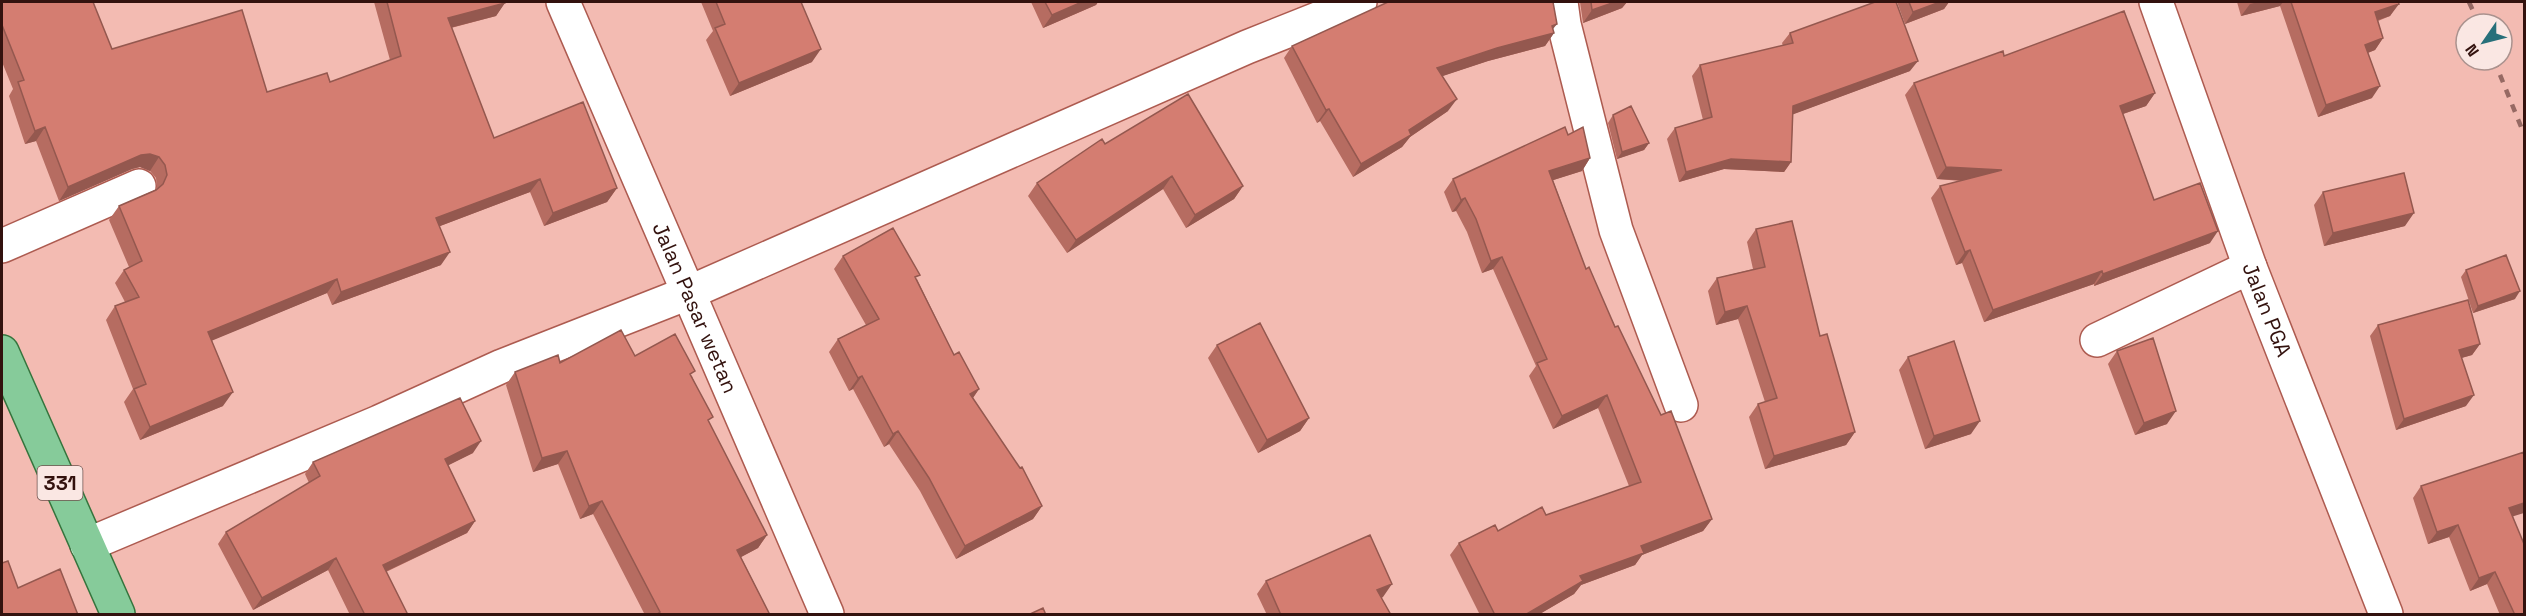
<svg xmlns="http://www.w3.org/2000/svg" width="2526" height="616" font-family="'Space Grotesk',sans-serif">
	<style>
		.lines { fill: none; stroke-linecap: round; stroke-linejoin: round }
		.street-casing { stroke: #ad5b50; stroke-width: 36 }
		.primary-casing { stroke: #35743d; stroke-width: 36 }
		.street { stroke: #fff; stroke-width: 33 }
		.primary { stroke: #86cb9a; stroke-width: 33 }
		.rail { stroke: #966963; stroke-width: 4.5; stroke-dasharray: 8 8; stroke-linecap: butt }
		.wall { fill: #b66c61 }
		.shaded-wall { fill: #94584f }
		.building { fill: #d47d71; stroke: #94584f; stroke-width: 1.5 }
		.labels { text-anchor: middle; stroke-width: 4.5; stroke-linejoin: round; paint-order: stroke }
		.shield { fill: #fae7e3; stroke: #6f524e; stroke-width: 1.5 }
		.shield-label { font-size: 20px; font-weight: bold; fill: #33120e }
		.street-label { font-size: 21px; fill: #33120e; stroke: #fae7e3 }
	</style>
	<rect width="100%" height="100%" fill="#f3bbb2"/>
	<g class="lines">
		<defs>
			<g id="street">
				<path id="s1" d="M563 2 827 614"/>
				<path d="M1561 2 1564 24 1616 230 1681 405"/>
				<path id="s2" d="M2156 2 2250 267 2386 614"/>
				<path d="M2 246 139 186"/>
				<path d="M2097 340 2250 267"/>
				<path d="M87 545 379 422 502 366 688 293 1247 47 1360 2"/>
			</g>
			<path id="primary" d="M2 352 118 614"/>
		</defs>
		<use href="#street" class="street-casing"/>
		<use href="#primary" class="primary-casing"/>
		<use href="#street" class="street"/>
		<use href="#primary" class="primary"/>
		<path class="rail" d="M2469 2 2479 24
			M2494 60 2524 134"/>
	</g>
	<path class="wall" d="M2 2 112 49 267 92 330 82 390 60 374 2H505L496 16 451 28 494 138 617 188 607 202 544 226 530 192 440 226 441 265 332 305 327 293 212 340 223 406 140 440 124 402 133 389 106 320 115 306 125 302 115 283 124 270 129 267 109 220 119 206 157 189 156 178 150 171 140 167 132 169 59 201 36 141 25 144 9 96 13 89 2 62Z
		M701 2H801L812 62 730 96 706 40 713 31Z
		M1031 2H1098L1096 5 1043 28Z
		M1580 2H1627L1622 8 1583 23Z
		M1897 2H1949L1944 9 1905 24Z
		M2237 2H2398L2390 16 2378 21 2383 38 2375 50 2368 53 2372 98 2318 117 2280 6 2241 16Z
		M1553 30 1554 33 1545 46 1488 61 1442 76 1448 111 1410 137 1402 147 1353 177 1320 121 1317 123 1284 58 1292 46Z
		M1790 33 1910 71 1793 114 1791 162 1784 172 1724 169 1679 182 1667 139 1675 128 1703 120 1692 76 1700 65 1783 46 1782 43Z
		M2004 56 2155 93 2146 106 2123 114 2154 200 2210 243 2094 286V284L1984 322 1962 263 1956 265 1931 198 1940 186 1961 181 1937 179 1905 95 1914 83Z
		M1613 115 1649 143 1644 150 1617 159 1608 123Z
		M1568 135 1590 158 1582 171 1553 180 1586 269 1661 415 1712 519 1703 531 1642 555 1635 565 1581 585 1574 594 1538 615H1480L1450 555 1459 543 1498 531 1546 515 1629 486 1598 408 1553 429 1529 376 1536 366 1493 269 1482 273 1467 232 1456 211 1452 212 1444 192 1453 179Z
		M1105 144 1243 186 1234 199 1186 228 1163 189 1067 253 1028 196 1037 183Z
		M2323 192 2405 226 2324 246 2314 205Z
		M1756 229 1820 336 1855 432 1846 445 1765 469 1749 417 1758 404 1765 402 1738 319 1716 325 1708 291 1717 278 1753 269 1747 242Z
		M843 256 917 279 954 355 979 389 973 398 1042 506 1033 519 956 559 920 491 889 444 884 447 853 389 849 391 829 352 838 339 866 325 834 269Z
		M2466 270 2515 299 2473 313 2461 277Z
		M2378 325 2480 344 2472 355 2461 358 2466 406 2396 430 2370 336Z
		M1217 345 1309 418 1300 431 1258 453 1208 358Z
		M2117 351 2167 424 2135 435 2108 364Z
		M635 356 692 376 709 423 767 535 758 548 741 557 770 615H645L593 514 580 519 558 464 533 472 506 385 515 372 560 363Z
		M1908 357 1971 434 1925 449 1899 370Z
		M473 453 448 465 475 521 467 533 386 572 408 615H350L328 570 253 610 218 544 226 532 309 483 305 474 313 462Z
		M2421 486 2513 516 2524 615H2500L2487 584 2470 591 2449 537 2428 544 2413 498Z
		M1266 581 1383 597 1381 598 1391 615H1267L1257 594Z"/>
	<path class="shaded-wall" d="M1082 2H1098L1096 5 1043 28 1052 15Z
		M1615 2H1627L1622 8 1583 23 1592 10Z
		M1940 2H1949L1944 9 1905 24 1913 12Z
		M2258 2H2283L2280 6 2241 16 2250 4Z
		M505 3 496 16 438 31 448 18Z
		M2399 4 2390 16 2366 24 2375 12Z
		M1557 24 1549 34 1554 33 1545 46 1488 61 1428 81 1437 68Z
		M2383 38 2375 50 2356 57 2365 45Z
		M821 49 812 62 730 96 739 83Z
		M1918 61 1910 71 1786 117 1793 106Z
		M2380 86 2372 98 2318 117 2326 105Z
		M2155 93 2146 106 2111 118 2120 106Z
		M1457 99 1448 111 1410 137 1402 147 1353 177 1361 164 1409 130Z
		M1329 109 1320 121 1317 123 1326 110Z
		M45 127 36 141 25 144 35 131Z
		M1649 143 1644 150 1617 159 1622 152Z
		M150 154 159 157 150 171 140 167 132 169 59 201 68 187 141 155Z
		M1590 158 1582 171 1541 184 1549 171Z
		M1731 159 1791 162 1784 172 1724 169 1679 182 1686 172Z
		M1946 167 2002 170 1994 182 1937 179Z
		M1172 176 1163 189 1067 253 1076 240Z
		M540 179 530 192 427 231 436 218Z
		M1243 186 1234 199 1186 228 1195 215Z
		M617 188 607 202 544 226 553 213Z
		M1465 198 1456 211 1452 212 1461 200Z
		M2414 213 2405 226 2324 246 2333 233Z
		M2218 231 2210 243 2094 286 2103 274Z
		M1970 250 1962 263 1956 265 1965 252Z
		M450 252 441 265 332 305 341 292Z
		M1502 257 1493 269 1482 273 1491 261Z
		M2102 271 2094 284 1984 322 1993 310Z
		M337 279 327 293 199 346 208 332Z
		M2520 291 2515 299 2473 313 2478 306Z
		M1747 306 1738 319 1716 325 1725 312Z
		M2480 344 2472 355 2451 361 2459 350Z
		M862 376 853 389 849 391 858 378Z
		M979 389 970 402V394Z
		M233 392 223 406 140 440 150 427Z
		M1607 395 1598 408 1553 429 1562 416Z
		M2474 395 2466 406 2396 430 2404 419Z
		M2176 411 2167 424 2135 435 2144 423Z
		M1309 418 1300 431 1258 453 1267 440Z
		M1980 421 1971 434 1925 449 1934 436Z
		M898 431 889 444 884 447 893 434Z
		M1855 432 1846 445 1765 469 1774 456Z
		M481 441 473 453 437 471 445 459Z
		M567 451 558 464 533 472 542 458Z
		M602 501 593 514 580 519 589 506Z
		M2524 503V513L2501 520 2509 508Z
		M1042 506 1033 519 956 559 965 546Z
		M1712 519 1703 531 1642 555 1635 565 1581 585 1574 594 1538 615H1525L1580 576 1641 546Z
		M475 521 467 533 374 577 383 565Z
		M2458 525 2449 537 2428 544 2437 532Z
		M767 535 758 548 728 564 737 550Z
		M336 558 328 570 253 610 262 598Z
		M2495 572 2487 584 2470 591 2479 578Z
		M1392 584 1383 597 1368 603 1377 590Z"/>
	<path class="building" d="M2 2H93L112 49 242 10 267 92 327 73 330 82 401 56 387 2H505V3L448 18 494 138 583 102 617 188 553 213 540 179 436 218 450 252 341 292 337 279 208 332 233 392 150 427 134 389 146 384 115 306 139 297 124 270 142 261 119 206 156 190 163 184 167 175 165 165 159 157 150 154 141 155 68 187 45 127 35 131 18 82 24 80 2 25Z
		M716 2H801L821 49 739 83 715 28 725 24Z
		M1045 2H1082L1052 15Z
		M1388 2H1553L1557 24 1552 26 1554 33 1497 48 1437 68 1457 99 1409 130 1411 135 1361 164 1329 109 1326 110 1292 46Z
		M1591 2H1615L1592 10Z
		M1875 2H1896L1918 61 1793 106 1791 162 1731 159 1686 172 1675 128 1712 117 1700 65 1793 43 1790 33Z
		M1909 2H1940L1913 12Z
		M2291 2H2398L2399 4 2375 12 2383 38 2365 45 2380 86 2326 105Z
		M2124 11 2155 93 2120 106 2154 200 2200 183 2218 231 2103 274 2102 271 1993 310 1970 250 1965 252 1940 186 2002 170 1946 167 1914 83 2003 51 2004 56Z
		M1188 94 1243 186 1195 215 1172 176 1076 240 1037 183 1102 139 1105 144Z
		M1631 106 1649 143 1622 152 1613 115Z
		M1565 127 1568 135 1583 127 1590 158 1549 171 1586 269 1589 267 1615 327 1618 326 1661 415 1671 411 1712 519 1641 546 1644 553 1580 576 1583 581 1525 615H1495L1459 543 1495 525 1498 531 1542 507 1546 515 1641 482 1607 395 1562 416 1537 363 1547 359 1502 257 1491 261 1476 219 1465 198 1461 200 1453 179Z
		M2404 173 2414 213 2333 233 2323 192Z
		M1792 221 1820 336 1827 334 1855 432 1774 456 1758 404 1777 398 1747 306 1725 312 1717 278 1765 267 1756 229Z
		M893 228 920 275 915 277 954 355 959 352 979 389 970 394 1020 468 1022 467 1042 506 965 546 929 478 898 431 893 434 862 376 858 378 838 339 879 319 843 256Z
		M2506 255 2520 291 2478 306 2466 270Z
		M2468 300 2480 344 2459 350 2474 395 2404 419 2378 325Z
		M1260 323 1309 418 1267 440 1217 345Z
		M621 330 635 356 675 334 695 371 690 374 713 417 708 420 767 535 737 550 770 615H656L660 612 602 501 589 506 567 451 542 458 515 372 558 355 560 363Z
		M2153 338 2176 411 2144 423 2117 351Z
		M1954 341 1980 421 1934 436 1908 357Z
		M460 398 481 441 445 459 475 521 383 565 408 615H365L336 558 262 598 226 532 320 476 313 462Z
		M2524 452V503L2509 508 2524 544V615H2515L2495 572 2479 578 2458 525 2437 532 2421 486Z
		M1370 535 1392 584 1377 590 1391 615H1281L1266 581Z
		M8 561 18 588 60 569 78 615H2V563Z
		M1043 608 1046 615H1028Z"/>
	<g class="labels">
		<rect class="shield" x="37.5" y="466" width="45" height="34" rx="4.5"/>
		<g class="shield-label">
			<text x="60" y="490">331</text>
		</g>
		<g class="street-label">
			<text dy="7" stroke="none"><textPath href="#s1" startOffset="333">Jalan Pasar wetan</textPath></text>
			<text dy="7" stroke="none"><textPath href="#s2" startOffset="327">Jalan PGA</textPath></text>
		</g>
	</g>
	<rect width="2526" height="616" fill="none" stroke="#33120e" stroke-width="6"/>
	<g transform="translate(2484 42) rotate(235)"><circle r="28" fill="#fae7e3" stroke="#aa928e" stroke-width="1.5"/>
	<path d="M0-4.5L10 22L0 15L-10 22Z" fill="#27707a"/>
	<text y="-9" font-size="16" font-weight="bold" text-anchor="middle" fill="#33120e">N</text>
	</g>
</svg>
